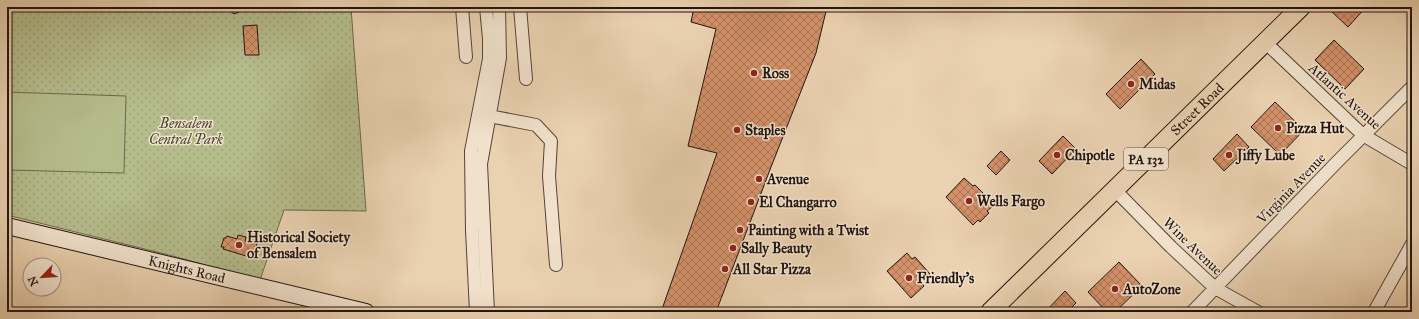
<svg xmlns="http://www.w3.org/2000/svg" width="1419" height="319" font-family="'IM FELL Great Primer',serif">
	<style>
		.grass { fill: url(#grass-dots); stroke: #6b684e }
		.garden { fill: #b5bc8c; stroke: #6b684e }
		.building { fill: url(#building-cross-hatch); stroke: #211510 }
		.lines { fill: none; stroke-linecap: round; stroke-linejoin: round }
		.minor-casing { stroke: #534438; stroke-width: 14 }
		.secondary-casing { stroke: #211510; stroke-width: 18 }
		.primary-casing { stroke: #211510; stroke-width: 20 }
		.minor { stroke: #f1e1cc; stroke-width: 12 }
		.secondary { stroke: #f1e1cc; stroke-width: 16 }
		.primary { stroke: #ead1b0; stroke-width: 18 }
		.poi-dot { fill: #8f2418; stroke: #f1e1cc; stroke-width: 1.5 }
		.labels { text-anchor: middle; stroke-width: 3; stroke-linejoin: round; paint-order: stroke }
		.shield { fill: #f1e1cc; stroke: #5f5248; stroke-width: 1 }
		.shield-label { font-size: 13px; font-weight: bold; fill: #211510 }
		.poi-label { font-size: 14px; font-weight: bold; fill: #211510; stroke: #f1e1cc; text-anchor: start }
		.street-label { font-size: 14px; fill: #211510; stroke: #f1e1cc }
		.park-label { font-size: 14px; font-style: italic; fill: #4d4735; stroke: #f1e1cc }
	</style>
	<defs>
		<pattern id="grass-dots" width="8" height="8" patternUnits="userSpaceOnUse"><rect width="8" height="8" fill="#b5bc8c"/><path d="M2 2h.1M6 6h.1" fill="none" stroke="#9ba178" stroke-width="1.8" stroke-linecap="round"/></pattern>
		<pattern id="building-cross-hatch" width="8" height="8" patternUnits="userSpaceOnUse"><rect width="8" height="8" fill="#d39169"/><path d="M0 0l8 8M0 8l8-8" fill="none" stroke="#ab7555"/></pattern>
	</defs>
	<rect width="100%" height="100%" fill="#ead1b0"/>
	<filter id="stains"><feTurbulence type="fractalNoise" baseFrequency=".005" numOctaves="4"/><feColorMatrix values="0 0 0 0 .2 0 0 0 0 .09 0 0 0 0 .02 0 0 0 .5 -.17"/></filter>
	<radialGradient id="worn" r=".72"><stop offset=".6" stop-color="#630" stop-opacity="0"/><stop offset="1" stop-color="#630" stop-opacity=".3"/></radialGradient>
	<path class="grass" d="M7 7H351L366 211 284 210 260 280 173 256 7 215Z"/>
	<path class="garden" d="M7 92 126 96 124 173 7 170Z"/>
	<path class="building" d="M229 7H240L241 11 234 14 230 11Z
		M694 7H827L816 53 771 167 716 312H661L717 153 688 146 716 29 691 22Z
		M1333 7H1366L1348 27 1330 10Z
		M257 25 259 55H245L243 26Z
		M1334 40 1364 69 1345 89 1315 60Z
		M1141 59 1155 74 1120 109 1106 94Z
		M1275 102 1304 130 1280 155 1251 127Z
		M1237 134 1249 147 1224 171 1213 159Z
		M1063 136 1076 149 1052 174 1039 161Z
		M1001 151 1010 160 996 175 987 166Z
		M964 178 973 186 975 185 983 193 982 195 993 206 987 211 989 213 980 222 978 220 973 225 946 197Z
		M238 235 246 237 245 241 257 244 253 258 223 249 224 247H221L224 238H226L227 236 237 239Z
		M907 253 912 259 915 257 930 274 921 282 924 286 911 298 887 271Z
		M1119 262 1142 286 1115 312H1107L1088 292Z
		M1065 291 1076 303 1067 312H1047L1046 311Z"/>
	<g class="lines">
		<defs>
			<path id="minor" d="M462 7 466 57
				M520 7 526 79
				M1265 42 1363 135 1412 164
				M484 115 536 125 551 141 549 176 556 265
				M1115 190 1171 247 1215 288 1258 312
				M476 312 472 230 471 151 489 59V39L486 7
				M488 312 481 164 500 58 499 7
				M1192 312 1336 163 1412 87
				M1374 312 1412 244"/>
			<g id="secondary">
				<path id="s1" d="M7 226 366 312"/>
			</g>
			<g id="primary">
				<path id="s2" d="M990 312 1301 7"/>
			</g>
		</defs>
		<use href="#minor" class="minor-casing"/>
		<use href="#secondary" class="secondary-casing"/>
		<use href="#primary" class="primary-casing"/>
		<use href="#minor" class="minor"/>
		<use href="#secondary" class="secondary"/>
		<use href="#primary" class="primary"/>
	</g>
	<g class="poi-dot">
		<circle cx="754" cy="73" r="4"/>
		<circle cx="1131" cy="84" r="4"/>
		<circle cx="1278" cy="128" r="4"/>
		<circle cx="737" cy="130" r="4"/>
		<circle cx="1057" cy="155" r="4"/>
		<circle cx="1229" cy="155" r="4"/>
		<circle cx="759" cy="179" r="4"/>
		<circle cx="969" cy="201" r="4"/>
		<circle cx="751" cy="202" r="4"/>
		<circle cx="740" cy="230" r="4"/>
		<circle cx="239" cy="245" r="4"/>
		<circle cx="733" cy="248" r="4"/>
		<circle cx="725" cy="269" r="4"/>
		<circle cx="909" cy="278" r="4"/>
		<circle cx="1115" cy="289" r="4"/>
	</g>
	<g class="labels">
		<rect class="shield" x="1124" y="148" width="44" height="22" rx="3"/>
		<g class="shield-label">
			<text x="1146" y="164">PA 132</text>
		</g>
		<g class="poi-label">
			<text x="762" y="78">Ross</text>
			<text x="1139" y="89">Midas</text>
			<text x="1286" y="133">Pizza Hut</text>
			<text x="745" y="135">Staples</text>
			<text x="1065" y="160">Chipotle</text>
			<text x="1237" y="160">Jiffy Lube</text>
			<text x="767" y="184">Avenue</text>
			<text x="977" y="206">Wells Fargo</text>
			<text x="759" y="207">El Changarro</text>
			<text x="748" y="235">Painting with a Twist</text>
			<text x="247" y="242">Historical Society<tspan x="247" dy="16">of Bensalem</tspan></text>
			<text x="741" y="253">Sally Beauty</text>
			<text x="733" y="274">All Star Pizza</text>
			<text x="917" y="283">Friendly's</text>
			<text x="1123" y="294">AutoZone</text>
		</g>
		<g class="street-label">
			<text transform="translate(1345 96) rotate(42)" y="5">Atlantic Avenue</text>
			<text dy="5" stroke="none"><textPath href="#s2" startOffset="290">Street Road</textPath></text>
			<text transform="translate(1291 188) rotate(-46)" y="5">Virginia Avenue</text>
			<text transform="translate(1193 246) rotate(44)" y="5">Wine Avenue</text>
			<text dy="5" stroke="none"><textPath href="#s1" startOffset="185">Knights Road</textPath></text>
		</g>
		<g class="park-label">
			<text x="186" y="128">Bensalem<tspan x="186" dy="16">Central Park</tspan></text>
		</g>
	</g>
	<rect width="1419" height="319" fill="none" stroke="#ead1b0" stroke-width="24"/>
	<rect x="8" y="8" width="1403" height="303" fill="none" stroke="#211510" stroke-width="2"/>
	<rect x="12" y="12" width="1395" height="295" fill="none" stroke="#211510"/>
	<g transform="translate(42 277) rotate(245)"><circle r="19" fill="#f1e1cc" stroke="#9e8f81"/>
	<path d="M0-3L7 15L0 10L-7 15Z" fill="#8f2418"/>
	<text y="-6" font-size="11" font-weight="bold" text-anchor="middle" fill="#211510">N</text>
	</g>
	<rect width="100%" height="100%" filter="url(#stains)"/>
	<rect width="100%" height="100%" fill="url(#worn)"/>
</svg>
